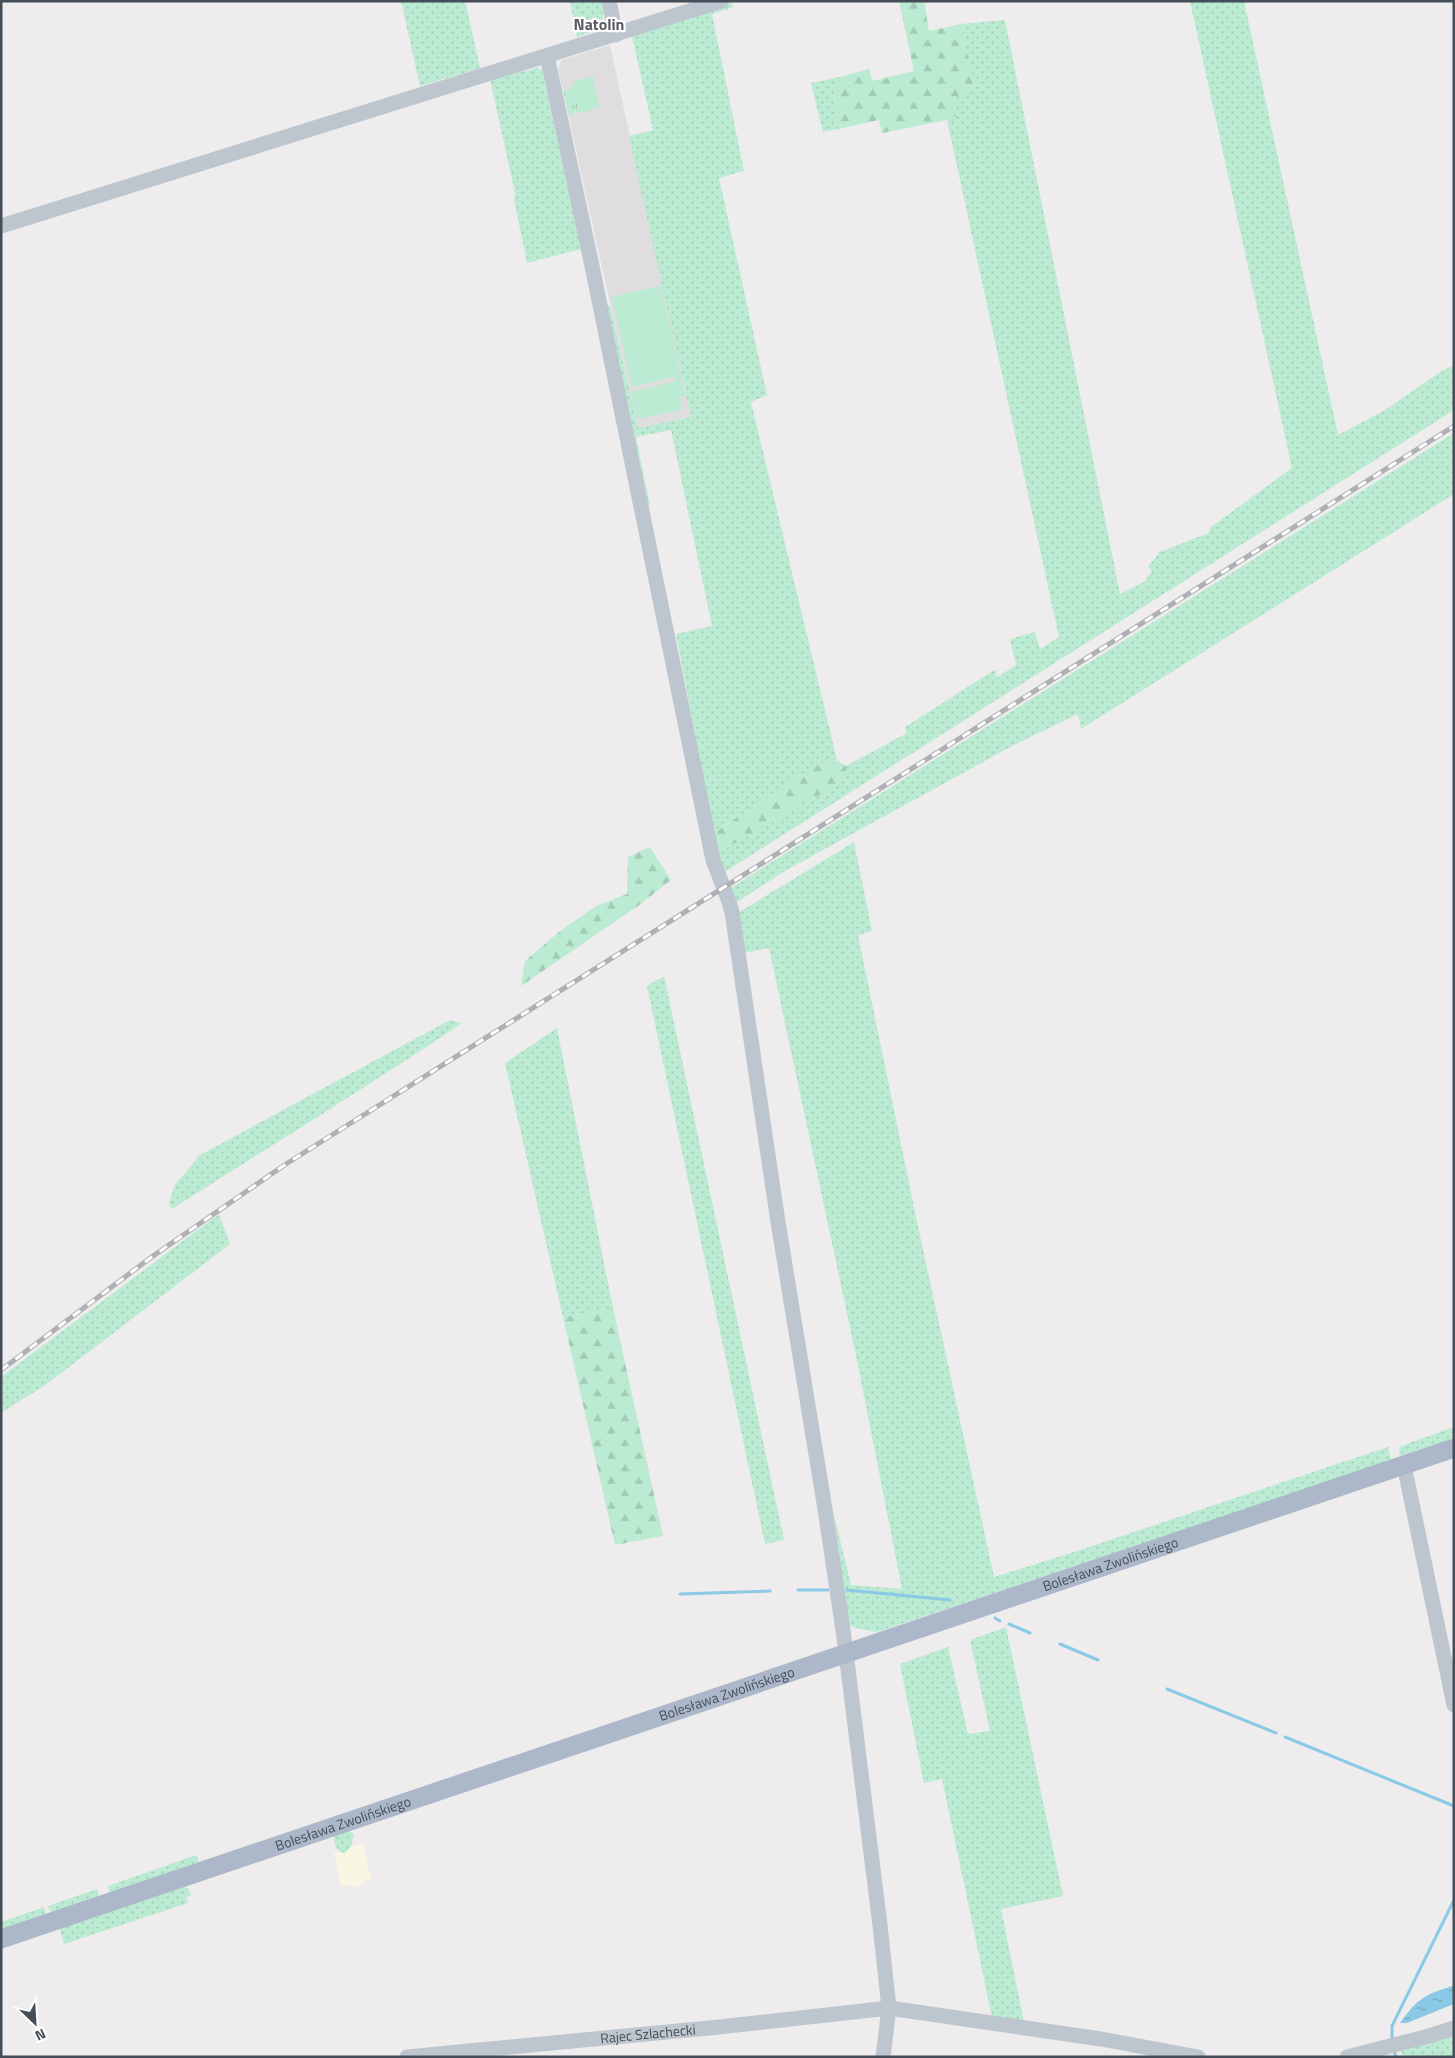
<svg xmlns="http://www.w3.org/2000/svg" width="1455" height="2058" font-family="'Titillium Web',sans-serif">
	<style>
		.commercial { fill: #faf6e4 }
		.education { fill: #dfdddd }
		.grass { fill: url(#grass-dots) }
		.forest { fill: url(#forest-firs) }
		.park { fill: url(#park-tufts) }
		.garden { fill: #bbebd2 }
		.water { fill: url(#water-ripples) }
		.lines { fill: none; stroke-linecap: round; stroke-linejoin: round }
		.stream { stroke: #8acae6; stroke-width: 3 }
		.minor { stroke: #bdc5ce; stroke-width: 15 }
		.major { stroke: #acb8ca; stroke-width: 19 }
		.rail-casing { stroke: #aeb0b6; stroke-width: 5 }
		.rail { stroke: #fff; stroke-width: 3; stroke-dasharray: 9; stroke-linecap: butt }
		.labels { text-anchor: middle; stroke-width: 4.5; stroke-linejoin: round; paint-order: stroke }
		.street-label { font-size: 14px; fill: #454d58; stroke: #fff }
		.quarter-label { font-size: 16px; font-weight: bold; fill: #595b60; stroke: #fff }
	</style>
	<defs>
		<pattern id="grass-dots" width="8" height="8" patternUnits="userSpaceOnUse" patternTransform="scale(1.25)"><rect width="8" height="8" fill="#bbebd2"/><path d="M2 2h.1M6 6h.1" fill="none" stroke="#a2cbb6" stroke-width="1.8" stroke-linecap="round"/></pattern>
		<pattern id="forest-firs" width="22" height="20" patternUnits="userSpaceOnUse" patternTransform="scale(1.25)"><rect width="22" height="20" fill="#bbebd2"/><path d="M5 1l3.5 6h-7zM16 11l3.5 6h-7z" fill="#a2cbb6"/></pattern>
		<pattern id="park-tufts" width="24" height="20" patternUnits="userSpaceOnUse" patternTransform="scale(1.25)"><rect width="24" height="20" fill="#bbebd2"/><path d="M3 7l-1-3M5 7V3M7 7l1-3M15 17l-1-3M17 17v-4M19 17l1-3" fill="none" stroke="#a2cbb6"/></pattern>
		<pattern id="water-ripples" width="26" height="14" patternUnits="userSpaceOnUse" patternTransform="scale(1.25)"><rect width="26" height="14" fill="#8acae6"/><path d="M2 4q2-2 4 0t4 0M15 11q2-2 4 0t4 0" fill="none" stroke="#73a6bd"/></pattern>
	</defs>
	<rect width="100%" height="100%" fill="#eeecec"/>
	<path class="commercial" d="M363 1843 371 1879 362 1882V1885L352 1888 351 1884 341 1887 334 1853Z"/>
	<path class="education" d="M610 45 691 417 638 428 558 69 562 60Z"/>
	<path class="grass" d="M401 1H465L480 68 420 86Z
		M570 1H602C607 26 599 30 577 37Z
		M1190 1H1244L1338 435 1385 410 1440 372 1454 365V410L723 873 716 854 837 785 846 775V766L907 733 905 727 996 669V678L1016 665 1010 639 1035 632 1040 649 1059 637 947 120 957 115 953 98 975 88 961 24 1005 20 1120 594 1144 582 1152 571 1148 566 1160 552 1208 533 1211 527 1292 468Z
		M730 2 734 7 712 14 744 171 719 178 767 395 751 402 837 760 823 762 800 775 714 833 676 634 712 626 671 430 636 437 650 506 646 507 604 308 610 305 638 428 691 417 629 136 653 130 632 36 688 15Z
		M537 68 542 70 581 249 527 263 514 199 515 193 490 79Z
		M839 77 834 99 839 129 823 132 811 83Z
		M1454 433V494L1081 729 1078 714 1014 745 783 872 734 904 729 889Z
		M854 842 872 931 858 935 916 1217 994 1577 1074 1552 1388 1447 1391 1459 1388 1464 877 1632 864 1630 848 1625 834 1515 851 1585 902 1589 858 1365 769 948 745 953 738 913Z
		M664 976 784 1540 765 1544 647 986Z
		M450 1020 462 1023C367 1087 269 1147 172 1209L169 1202 175 1185 200 1155Z
		M557 1028 613 1308 563 1317 505 1063Z
		M219 1214 230 1244 48 1383 1 1413V1377Z
		M1454 1427V1438L1400 1456 1399 1449 1401 1446Z
		M1006 1627 1063 1896 1001 1909 1024 2022 992 2017 942 1779 924 1783 900 1664 948 1647 968 1734 990 1731 970 1640Z
		M349 1830 354 1835 351 1846 345 1853 340 1852 335 1845 334 1836Z
		M196 1855 199 1862 110 1893 108 1886Z
		M184 1887 189 1889 191 1896 186 1897 188 1903 64 1944 60 1930 62 1928Z
		M97 1889 99 1896 51 1913 48 1906Z
		M44 1907 46 1914 1 1930V1922Z
		M1454 2035V2057H1403L1401 2050Z"/>
	<path class="forest" d="M899 1H924L929 31 961 24 975 88 953 98 958 115 947 120 882 133 879 120 839 129 834 99 839 77 869 69 872 81 914 71Z
		M837 760 846 766V775L837 785 716 854 714 833 800 775 823 762Z
		M650 847 671 880 642 903 521 986 525 961 559 932 596 906 627 894 628 857Z
		M613 1308 663 1536 615 1545 563 1317Z"/>
	<path class="park" d="M563 89C573 91 579 97 578 107L569 117Z"/>
	<path class="garden" d="M594 75V83L599 106 586 112H575L578 107V99L570 91 575 80 584 79Z
		M661 286 685 396 679 397 682 410 637 419 631 392 676 381 675 377 632 387 612 297 655 287 658 298 656 287Z"/>
	<path class="water" d="M1452 1986H1454V2004L1407 2023H1400C1417 1999 1424 1995 1452 1986Z"/>
	<g class="lines">
		<path class="stream" d="M798 1590H828
			M847 1590 950 1600
			M680 1594 770 1591
			M995 1618 1000 1621
			M1009 1624 1030 1633
			M1060 1644 1098 1660
			M1167 1689 1276 1733
			M1285 1737 1454 1806
			M1392 2038V2026L1454 1900
			M1394 2051 1396 2057"/>
		<g class="minor">
			<path d="M609 1 616 35"/>
			<path d="M547 56 592 266 713 860 728 899 732 912 778 1222 825 1509 844 1637 880 1925 889 2008 883 2057"/>
			<path d="M1 226 721 1"/>
			<path d="M1404 1465 1454 1705"/>
			<path id="s1" d="M407 2057 719 2027 889 2008 1101 2039 1198 2057"/>
			<path d="M1347 2057 1429 2036 1454 2028"/>
		</g>
		<path class="major" id="s2" d="M1 1939 1454 1448"/>
		<defs>
			<path id="rail" d="M1 1370 153 1256 286 1164 1454 426"/>
		</defs>
		<use href="#rail" class="rail-casing"/>
		<use href="#rail" class="rail"/>
	</g>
	<g class="labels">
		<g class="street-label">
			<text dy="5" stroke="none"><textPath href="#s2" startOffset="1171">Bolesława Zwolińskiego</textPath></text>
			<text dy="5" stroke="none"><textPath href="#s2" startOffset="766">Bolesława Zwolińskiego</textPath></text>
			<text dy="5" stroke="none"><textPath href="#s2" startOffset="361">Bolesława Zwolińskiego</textPath></text>
			<text dy="5" stroke="none"><textPath href="#s1" startOffset="242">Rajec Szlachecki</textPath></text>
		</g>
		<g class="quarter-label">
			<text x="599" y="30">Natolin</text>
		</g>
	</g>
	<rect width="1455" height="2058" fill="none" stroke="#454d58" stroke-width="5"/>
	<g transform="translate(35 2023) rotate(155)" stroke="#ffffff" stroke-width="4" paint-order="stroke">
	<path d="M0-4L9 19L0 12L-9 19Z" fill="#454d58"/>
	<text y="-8" font-size="14" font-weight="bold" text-anchor="middle" fill="#454d58">N</text>
	</g>
</svg>
